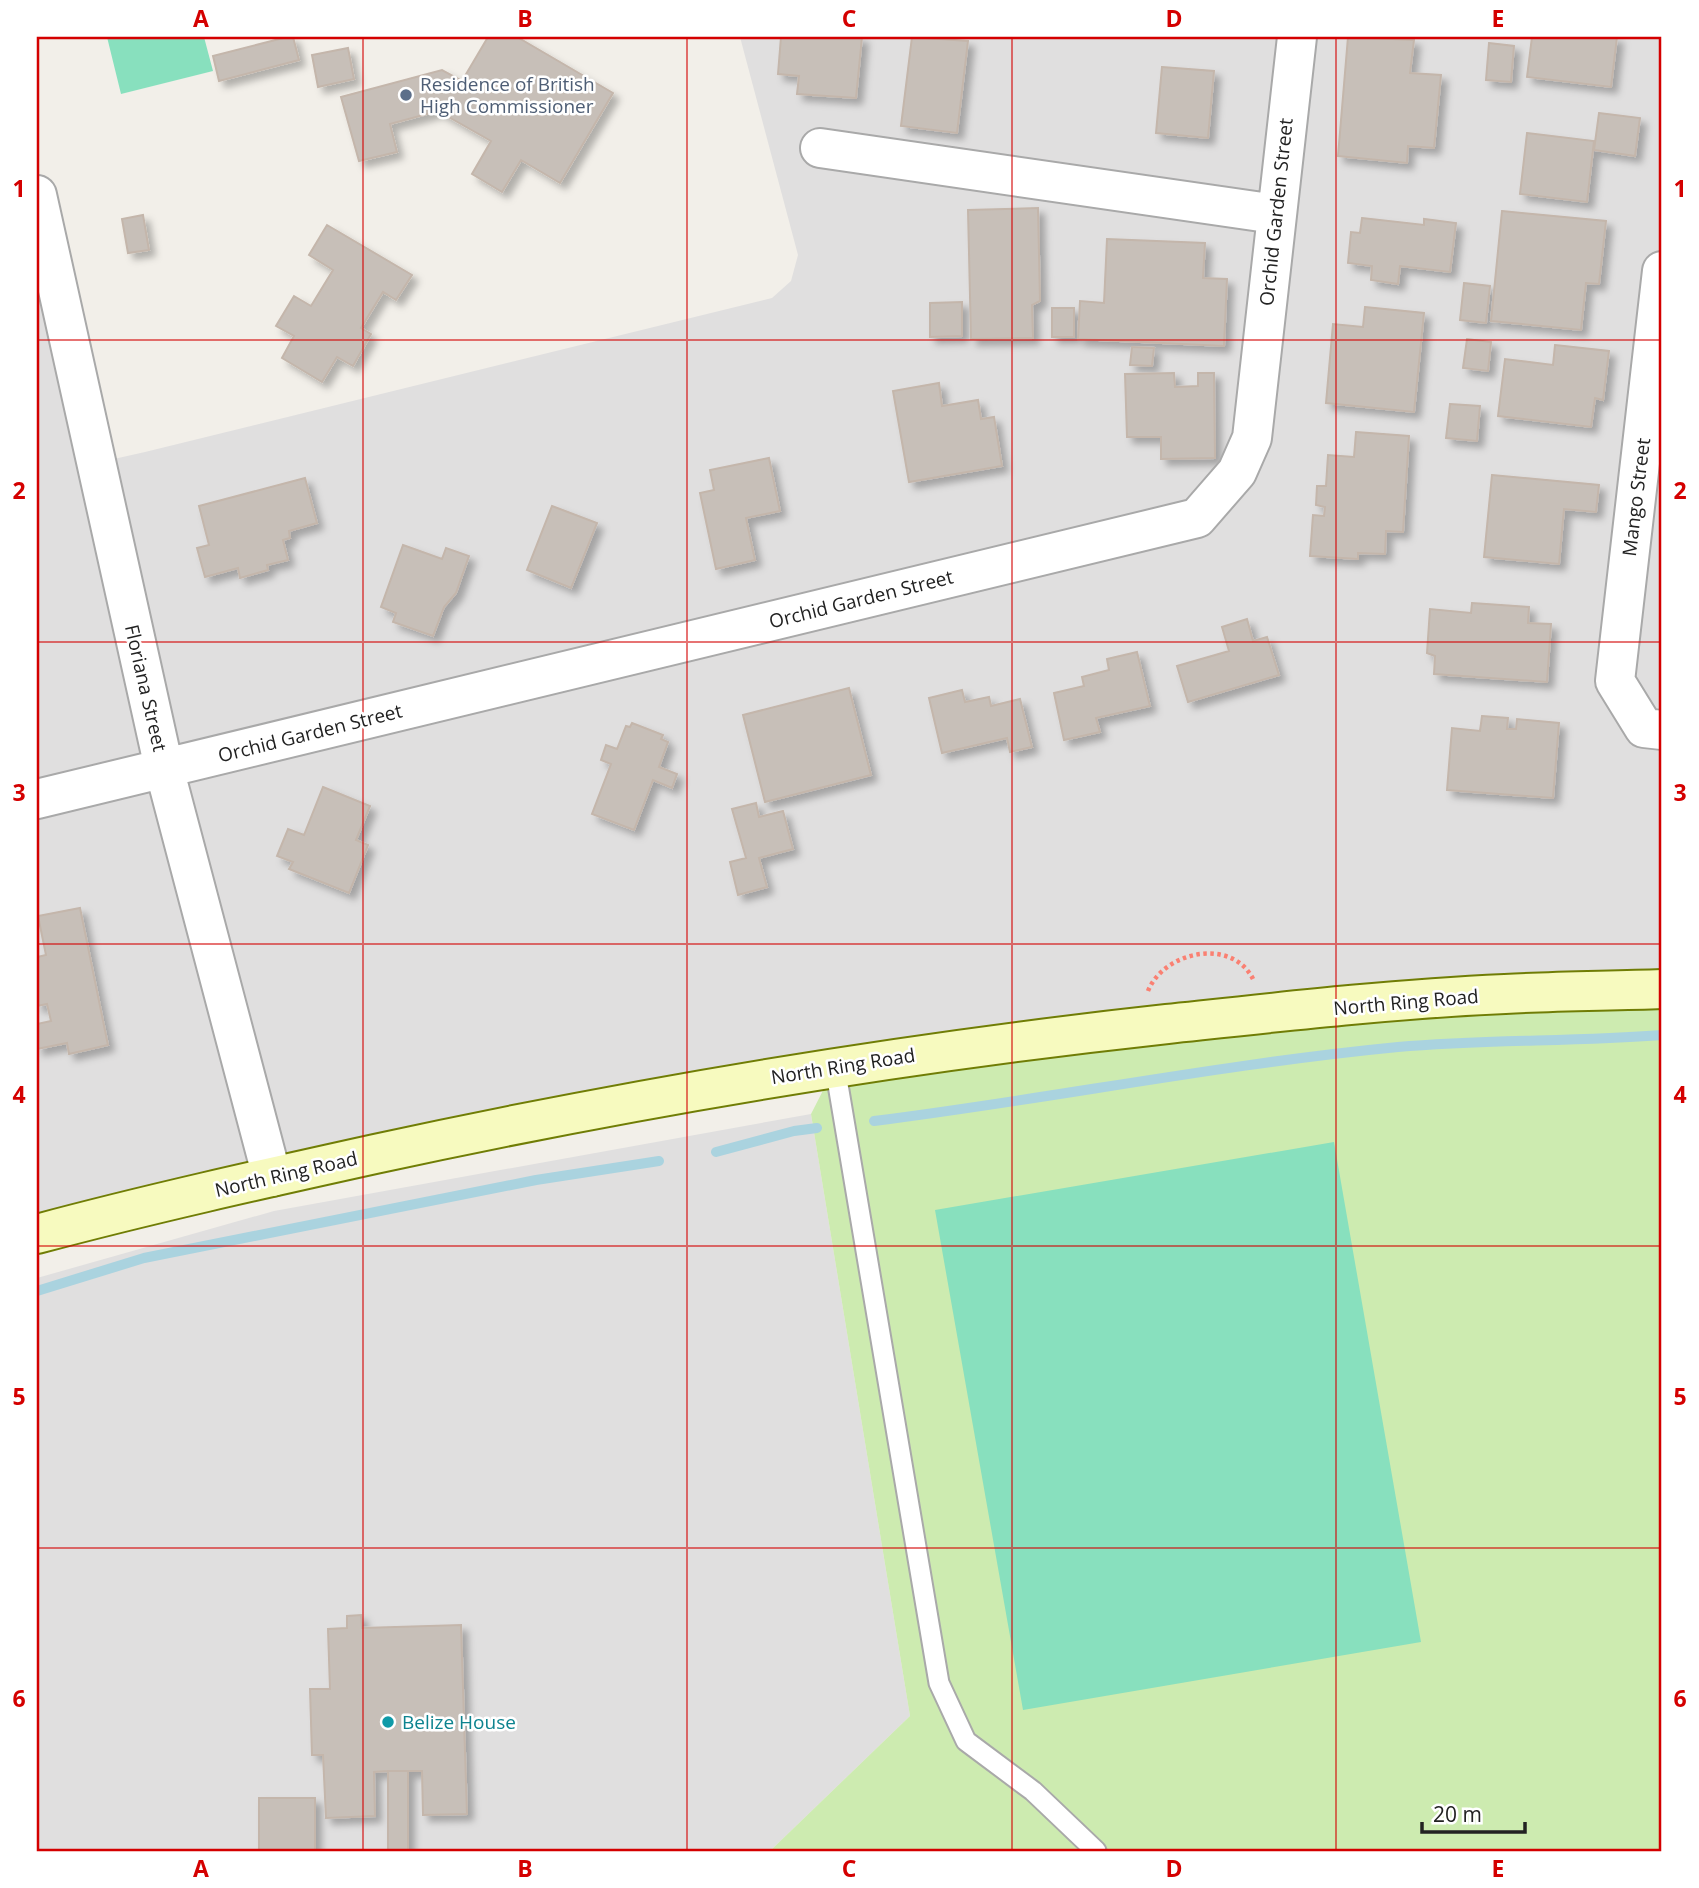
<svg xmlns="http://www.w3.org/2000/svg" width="1699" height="1888" font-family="'Open Sans',sans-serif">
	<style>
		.residential { fill: #e0dfdf }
		.grass { fill: #cdebb0 }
		.pitch { fill: #88e0be }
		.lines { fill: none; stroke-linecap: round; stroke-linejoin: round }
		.stream { stroke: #aad3df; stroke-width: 10 }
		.building { fill: #c7bfb8; stroke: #c4b6ab; stroke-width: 2; filter: url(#shadow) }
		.service-casing { stroke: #a9a9a9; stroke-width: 23 }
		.minor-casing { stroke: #a9a9a9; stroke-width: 42 }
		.secondary-casing { stroke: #707d05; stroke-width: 42 }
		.path { stroke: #fa8072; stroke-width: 4.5; stroke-dasharray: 3.5 3.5; stroke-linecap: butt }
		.service { stroke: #fff; stroke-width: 19 }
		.minor { stroke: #fff; stroke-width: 38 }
		.secondary { stroke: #f7fabf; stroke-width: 38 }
		.grid { fill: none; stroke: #d40000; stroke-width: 2; stroke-opacity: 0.55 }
		.service-dot { fill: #5c6f8a; stroke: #fff; stroke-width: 2.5 }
		.culture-dot { fill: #0f9aa8; stroke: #fff; stroke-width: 2.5 }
		.labels { text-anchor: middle; stroke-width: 5; stroke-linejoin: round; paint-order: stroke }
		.service-label { font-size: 19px; fill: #4e5e75; stroke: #fff; text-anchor: start }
		.street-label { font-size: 19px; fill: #222; stroke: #fff }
		.culture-label { font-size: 19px; fill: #0d838f; stroke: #fff; text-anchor: start }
		.neatline { fill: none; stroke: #d40000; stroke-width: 2.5 }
		.grid-label { font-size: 23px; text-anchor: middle; font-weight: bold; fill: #d40000 }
	</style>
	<defs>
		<filter id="shadow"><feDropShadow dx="6" dy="6" stdDeviation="3.5" flood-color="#0004"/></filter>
	</defs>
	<rect width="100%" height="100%" fill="#f2efe9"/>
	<path class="residential" d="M740 37H1662V989L1011 1041 37 1243V194L96 463 145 452 772 298 791 281 798 255Z
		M811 1114 910 1716 770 1851H37V1278L274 1211Z"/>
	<path class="grass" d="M1662 989V1851H770L910 1716 811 1114 835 1067Z"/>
	<path class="pitch" d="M107 37H204L213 71 121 94Z
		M1334 1142 1421 1642 1023 1710 935 1210Z"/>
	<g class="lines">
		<path class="stream" d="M874 1121C1049 1099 1222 1064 1398 1047 1486 1039 1574 1042 1662 1035
			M716 1152 794 1131 817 1128
			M37 1291 144 1258 536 1180 659 1161"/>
	</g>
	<path class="building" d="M287 37H293L299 60 219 81 213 56Z
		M488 37H517L613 93 560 183 521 160 502 192 472 174 491 141 438 111 390 124 397 152 359 161 341 97 442 70 462 81Z
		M781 37H862L856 98 797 94 799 76 778 74Z
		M912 37 968 41 957 133 901 126Z
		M1348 37 1414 40 1410 73 1441 75 1434 148 1408 146 1407 163 1338 156Z
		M1532 37H1617L1611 87 1527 77Z
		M1489 43 1514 46 1511 82 1486 80Z
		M348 48 354 79 318 87 312 55Z
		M1162 67 1214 71 1208 138 1156 133Z
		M1599 113 1640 118 1635 156 1594 150Z
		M1527 133 1594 141 1587 202 1520 194Z
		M1038 208 1040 301 1032 305 1033 338 971 339 968 210Z
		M1502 211 1606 221 1599 284 1586 283 1581 330 1491 321Z
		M143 215 149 250 128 253 122 219Z
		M1362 218 1424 225V219L1456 223 1450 272 1400 266 1398 284 1371 280 1372 266 1348 263 1351 232 1360 233Z
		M327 225 412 275 396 300 383 292 361 328 371 334 353 366 337 357 322 382 282 358 294 336 276 326 294 296 311 306 333 270 309 255Z
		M1107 239 1205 243 1203 278 1227 279 1224 346 1078 339 1080 301 1104 303Z
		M1464 283 1490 286 1486 323 1460 320Z
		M962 302V336L930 337V303Z
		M1365 307 1424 313 1414 412 1326 403 1333 324 1363 327Z
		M1052 308H1074V337H1052Z
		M1467 339 1491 342 1488 371 1463 368Z
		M1555 345 1609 351 1603 400 1595 398 1591 427 1498 416 1505 359 1553 365Z
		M1132 347 1154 348 1152 366 1130 365Z
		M1174 373 1175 387 1198 386V373H1214L1215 458 1161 459V437H1127L1125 374Z
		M939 383 942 406 978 400 981 419 994 417 1002 466 909 482 893 391Z
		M1450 404 1480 406 1477 441 1446 438Z
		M1356 432 1409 436 1403 532 1386 531 1385 554 1358 553V559L1310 556 1313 515 1324 516 1325 507 1316 505 1317 486H1326L1328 455 1354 457Z
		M769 458 780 511 746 518 755 560 716 569 700 493 714 490 710 470Z
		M1492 475 1599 485 1596 512 1564 509 1559 564 1484 557Z
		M305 478 317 523 289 531 290 538 283 540 288 560 267 565 268 570 240 578 238 568 205 577 197 548 209 545 199 506Z
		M552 506 597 523 571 588 527 570Z
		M403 545 442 559 446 548 469 556 456 593 444 607 433 636 393 622 396 613 381 607Z
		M1472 603 1529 607 1528 623 1551 624 1547 682 1434 674 1435 656 1427 653 1430 609 1471 613Z
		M1247 619 1253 641 1267 637 1279 675 1188 702 1177 666 1229 651 1222 627Z
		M1137 652 1150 706 1096 718 1100 732 1064 740 1054 693 1084 686 1082 677 1109 670 1107 659Z
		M849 688 871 775 765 802 743 715Z
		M962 690 965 702 989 697 991 706 1020 699 1032 747 1010 752 1007 738 942 753 929 698Z
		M1482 716 1508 718 1507 729H1516L1517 719 1559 723 1553 798 1447 790 1452 728 1480 731Z
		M632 723 663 735 661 739 668 742 659 767 677 774 672 788 653 780 634 830 592 814 611 764 601 760 606 745 617 749 626 726 630 727Z
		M323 787 370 806 356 840 368 845 349 893 289 869 293 862 277 856 288 829 304 835Z
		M756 803 759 817 783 811 793 849 759 858 767 887 738 895 730 862 746 858 732 809Z
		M80 908 108 1045 69 1054 67 1043 37 1049V1024L51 1021 47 1004 37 1006V957L46 955 38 916Z
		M361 1615 362 1628 461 1625 467 1814 423 1815 422 1771H388L374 1772 375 1816 326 1818 323 1755H312L310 1689H330L328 1629 347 1628V1616Z
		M388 1771H408V1851H388Z
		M259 1798H315V1851H259Z"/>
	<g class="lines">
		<defs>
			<path id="service" d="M835 1067 939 1683 966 1741 1033 1791 1096 1851"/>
			<path id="minor" d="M820 148 1275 214
				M37 195 164 768 272 1177
				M1662 271 1615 681 1644 728 1662 730
				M37 799 1197 518 1237 472 1252 438 1297 37"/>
			<path id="secondary" d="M37 1234C149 1204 262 1179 375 1154 637 1097 901 1053 1167 1024 1279 1012 1392 999 1505 994 1557 991 1610 991 1662 989"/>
		</defs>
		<use href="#service" class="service-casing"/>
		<use href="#minor" class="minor-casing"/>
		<use href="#secondary" class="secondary-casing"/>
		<path class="path" d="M1148 991C1164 951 1232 937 1253 979"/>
		<use href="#service" class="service"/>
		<use href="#minor" class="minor"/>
		<use href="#secondary" class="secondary"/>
	</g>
	<path class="grid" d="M363 37V1851M687 37V1851M1012 37V1851M1336 37V1851M37 340H1662M37 642H1662M37 944H1662M37 1246H1662M37 1548H1662"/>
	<circle class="service-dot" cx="406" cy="95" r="7"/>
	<circle class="culture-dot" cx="388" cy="1722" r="7"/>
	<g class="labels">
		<g class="service-label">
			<text x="420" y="91">Residence of British<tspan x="420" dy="22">High Commissioner</tspan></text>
		</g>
		<g class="street-label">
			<text transform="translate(1276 212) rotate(-84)" y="7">Orchid Garden Street</text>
			<text transform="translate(1636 497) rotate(-83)" y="7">Mango Street</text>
			<text transform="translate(861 599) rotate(-14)" y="7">Orchid Garden Street</text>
			<text transform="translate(146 688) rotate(77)" y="7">Floriana Street</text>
			<text transform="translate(310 733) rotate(-14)" y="7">Orchid Garden Street</text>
			<text transform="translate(1406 1002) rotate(-5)" y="7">North Ring Road</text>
			<text transform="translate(843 1066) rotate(-9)" y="7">North Ring Road</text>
			<text transform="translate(286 1174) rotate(-13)" y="7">North Ring Road</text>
		</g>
		<g class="culture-label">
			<text x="402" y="1729">Belize House</text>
		</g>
	</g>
	<rect width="1699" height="1888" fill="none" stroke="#ffffff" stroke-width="77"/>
	<path d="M1422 1822v10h103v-10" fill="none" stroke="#222222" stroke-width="3.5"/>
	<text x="1433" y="1822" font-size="21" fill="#222222" stroke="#ffffff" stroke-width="5" paint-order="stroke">20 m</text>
	<rect x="38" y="38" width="1622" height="1812" class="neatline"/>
	<g class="grid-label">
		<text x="201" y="27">A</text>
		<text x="525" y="27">B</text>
		<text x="849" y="27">C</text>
		<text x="1174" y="27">D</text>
		<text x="1498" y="27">E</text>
		<text x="19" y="197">1</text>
		<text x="1680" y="197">1</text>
		<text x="19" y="499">2</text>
		<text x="1680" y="499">2</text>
		<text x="19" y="801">3</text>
		<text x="1680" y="801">3</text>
		<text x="19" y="1103">4</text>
		<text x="1680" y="1103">4</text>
		<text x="19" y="1405">5</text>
		<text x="1680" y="1405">5</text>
		<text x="19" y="1707">6</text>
		<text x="1680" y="1707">6</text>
		<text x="201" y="1877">A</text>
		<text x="525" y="1877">B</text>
		<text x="849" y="1877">C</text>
		<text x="1174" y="1877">D</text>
		<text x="1498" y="1877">E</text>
	</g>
</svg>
